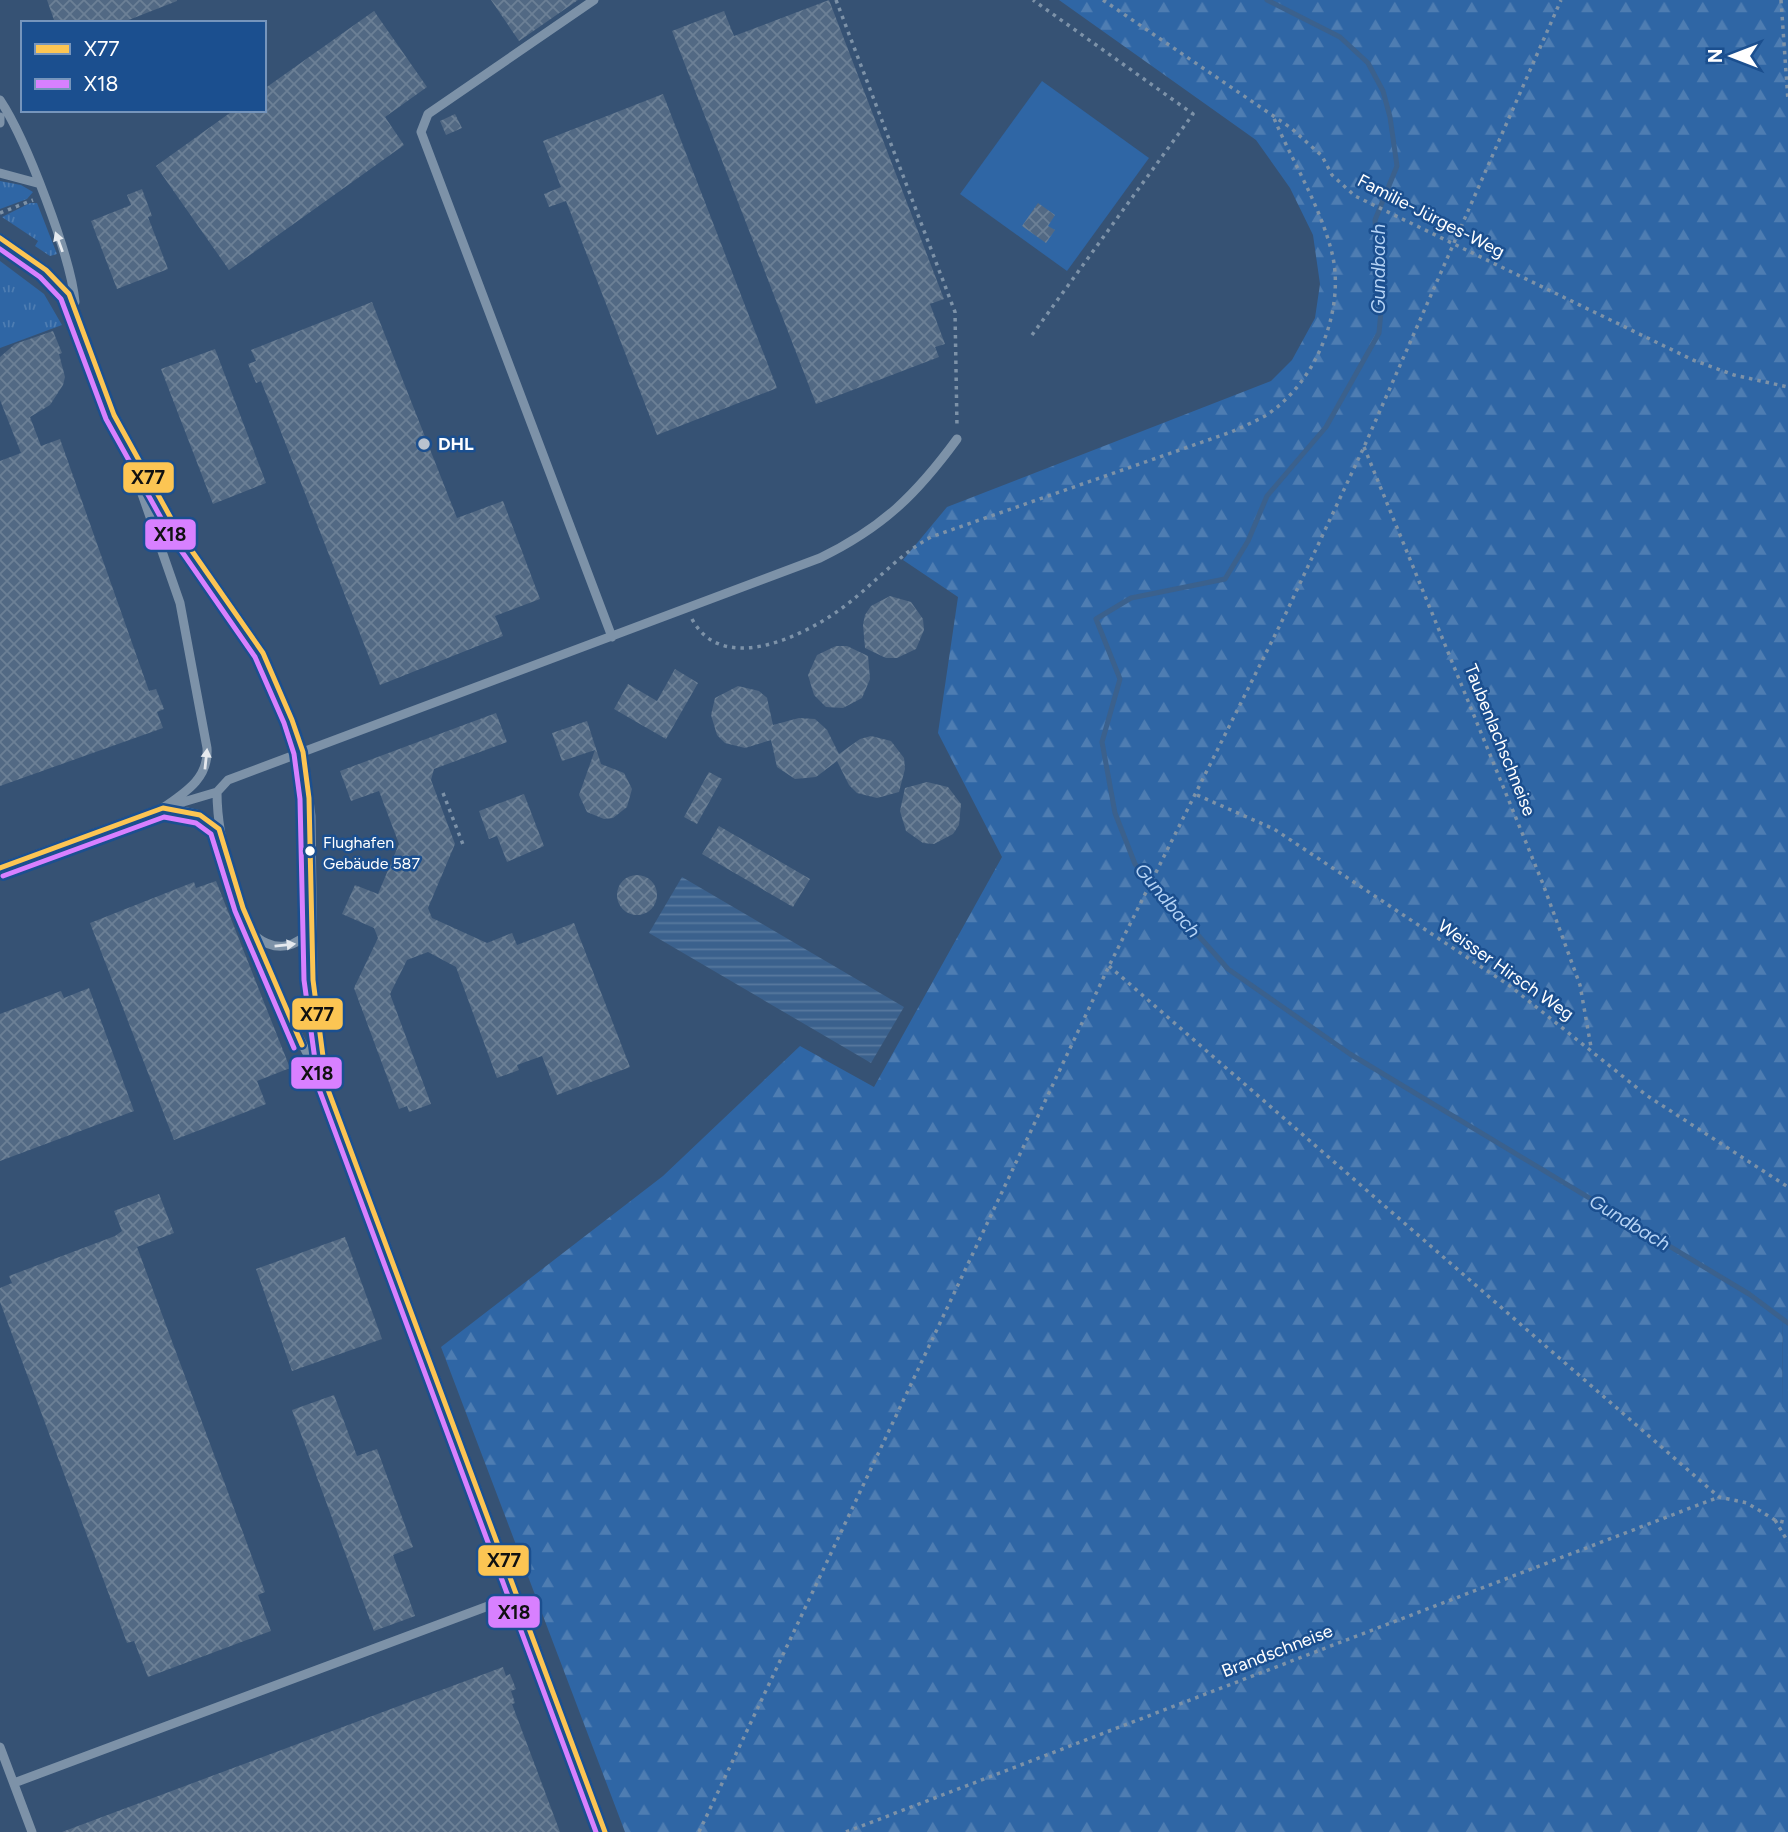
<svg xmlns="http://www.w3.org/2000/svg" width="1788" height="1832" font-family="Figtree,sans-serif">
	<style>
		.grass { fill: url(#grass-tufts) }
		.forest { fill: url(#forest-firs) }
		.green { fill: #2f66a5 }
		.water { fill: url(#water-rules) }
		.lines { fill: none; stroke-linecap: round; stroke-linejoin: round }
		.stream { stroke: #3b618d; stroke-width: 5 }
		.building { fill: url(#building-cross-hatch) }
		.path { stroke: #7d92a8; stroke-width: 3.5; stroke-dasharray: 3.5 5; stroke-linecap: butt }
		.lane { stroke: #7d92a8; stroke-width: 9 }
		.bus-1-casing { stroke: #1b4f8f; stroke-width: 10 }
		.bus-2-casing { stroke: #1b4f8f; stroke-width: 10 }
		.bus-1 { stroke: #fcc553; stroke-width: 5 }
		.bus-2 { stroke: #d880ff; stroke-width: 5 }
		.oneway { fill: #e5e9ee }
		.poi-dot { fill: #b9c2ce; stroke: #1b4f8f; stroke-width: 2.5 }
		.bus-dot { fill: #fff; stroke: #1b4f8f; stroke-width: 2.5 }
		.labels { text-anchor: middle; stroke-width: 5; stroke-linejoin: round; paint-order: stroke }
		.bus-label { font-size: 16px; fill: #fff; stroke: #1b4f8f; text-anchor: start }
		.street-label { font-size: 18px; fill: #fff; stroke: #1b4f8f }
		.poi-label { font-size: 18px; font-weight: bold; fill: #fff; stroke: #1b4f8f; text-anchor: start }
		.water-label { font-size: 19px; font-style: italic; fill: #b5d3f5; stroke: #1b4f8f }
		.line-badge { stroke: #1b4f8f; stroke-width: 2.5 }
		.pale-badge-label { font-size: 19px; text-anchor: middle; font-weight: bold; fill: #111 }
	</style>
	<defs>
		<pattern id="grass-tufts" width="24" height="20" patternUnits="userSpaceOnUse" patternTransform="scale(1.75)"><rect width="24" height="20" fill="#2f66a5"/><path d="M3 7l-1-3M5 7V3M7 7l1-3M15 17l-1-3M17 17v-4M19 17l1-3" fill="none" stroke="#4e7db2"/></pattern>
		<pattern id="forest-firs" width="22" height="20" patternUnits="userSpaceOnUse" patternTransform="scale(1.75)"><rect width="22" height="20" fill="#2f66a5"/><path d="M5 1l3.5 6h-7zM16 11l3.5 6h-7z" fill="#4e7db2"/></pattern>
		<pattern id="water-rules" width="6" height="5" patternUnits="userSpaceOnUse" patternTransform="scale(1.75)"><rect width="6" height="5" fill="#3b618d"/><path d="M0 2.5h6" fill="none" stroke="#58799e"/></pattern>
		<pattern id="building-cross-hatch" width="8" height="8" patternUnits="userSpaceOnUse" patternTransform="scale(1.75)"><rect width="8" height="8" fill="#526984"/><path d="M0 0l8 8M0 8l8-8" fill="none" stroke="#6c8096"/></pattern>
	</defs>
	<rect width="100%" height="100%" fill="#365274"/>
	<path class="grass" d="M0 181 21 185 33 192 27 199 0 209Z
		M30 203H37L57 254 50 256 35 246 38 241 2 217Z
		M0 261 44 294 62 325 0 348Z
		M1783 1309 1788 1312V1413L1782 1407Z"/>
	<path class="forest" d="M1059 0H1788V1312L1783 1310 1782 1406 1788 1413V1832H625L441 1347 663 1176 800 1046 874 1087 1002 857 938 733 958 597 903 560 947 507 1271 381 1292 360 1315 318 1320 284 1313 235 1290 188 1256 140Z"/>
	<path class="green" d="M1042 81 1149 158 1067 271 960 194Z"/>
	<path class="water" d="M682 877 904 1007 871 1063 649 933Z"/>
	<g class="lines">
		<path class="stream" d="M1267 0 1340 37 1368 63 1383 91 1390 117 1397 166 1375 220 1381 311 1379 333 1326 427 1267 496 1248 541 1225 579 1131 598 1096 619 1120 679 1102 742 1115 813 1135 864 1228 969 1350 1054 1749 1294 1788 1323"/>
	</g>
	<path class="building" d="M47 0H177V1L121 23H55Z
		M491 0H578L519 41Z
		M829 0 944 299 930 304 945 344 935 347 939 357 816 404 672 31 724 11 734 36Z
		M374 11 427 87 385 117 404 145 229 270 156 166 234 110H264V89Z
		M663 94 777 388 657 435 566 201 549 207 544 194 561 187 543 141Z
		M455 114 462 128 446 135 440 121Z
		M142 189 152 216 148 217 168 269 117 289 91 221 131 205 127 195Z
		M1038 203 1055 215 1048 226 1055 230 1046 243 1022 226Z
		M372 302 457 518 503 501 540 599 495 616 503 636 380 685 261 381 256 383 248 364 256 361 251 350Z
		M53 331 62 353 59 354 65 377 63 385 50 405 30 417 41 446 60 439 149 691 156 689 164 709 157 712 163 728 0 786V461L21 453 0 400V357L15 344Z
		M215 349 266 483 213 504 161 369Z
		M890 596 911 602 923 619 924 630 916 649 897 658H886L865 648 863 625 865 615 871 606Z
		M836 646H847L868 656 870 679 862 698 843 708 826 707 814 695 808 675 817 655Z
		M675 669 698 683 666 739 614 709 628 684 657 701Z
		M738 686 759 691 767 698 773 725 799 718 815 719 827 730 839 754 860 739 871 736 891 741 904 758 905 769 899 792 877 798 857 793 849 785 837 761 816 777 795 779 777 767 771 740 745 748 725 743 717 735 711 715 715 698Z
		M496 713 507 742 434 769 431 780 455 844 428 908 432 918 487 943 512 933 517 945 574 923 630 1067 557 1095 542 1056 517 1065 519 1070 497 1078 456 967 428 952 407 960 390 994 431 1104 409 1112 407 1106 399 1109 354 988 378 938 374 928 342 914 355 885 378 894 399 844 379 791 351 801 340 771Z
		M587 721 601 764 624 773 632 789 627 807 613 818 604 819 587 812 579 795 595 750 562 761 552 733Z
		M709 772 722 779 697 824 684 817Z
		M927 782 948 787 961 804 959 825 953 834 934 844 923 843 906 831 900 811 905 788Z
		M524 794 544 846 507 862 497 836 489 839 479 811Z
		M719 826 810 879 793 907 702 854Z
		M617 895a20 20 0 1 1 40 0a20 20 0 1 1-40 0Z
		M216 881 290 1068 257 1081 266 1104 174 1140 90 923 194 882 196 888Z
		M89 988 134 1111 0 1161V1014L61 991 64 998Z
		M159 1194 174 1233 137 1247 265 1592 258 1595 271 1631 148 1677 134 1641 127 1643 0 1302V1288L12 1283 9 1276 115 1236 122 1231 114 1211Z
		M345 1237 382 1339 292 1371 256 1269Z
		M334 1395 357 1456 377 1449 413 1547 393 1555 415 1616 374 1631 292 1410Z
		M503 1667 506 1676 510 1674 516 1689 511 1691 515 1703 512 1704 560 1832H62Z"/>
	<g class="lines">
		<path class="path" d="M836 0 955 312 957 427
			M1103 0 1291 128 1322 156 1332 175 1355 196 1693 360 1734 375 1788 387
			M1781 0 1788 101
			M0 213 33 200
			M1032 335 1193 114 1033 0
			M1364 447 1543 884 1580 985 1591 1047
			M692 619C721 674 798 639 838 611 871 588 896 556 931 537L1231 432C1242 427 1254 422 1265 416 1315 384 1346 311 1332 253 1320 205 1292 161 1273 116
			M443 793 464 847
			M1197 795 1274 829 1510 986 1646 1095 1788 1187
			M1109 966 1719 1497 1747 1503 1775 1520 1788 1523
			M1775 1520 1788 1542
			M699 1832 1109 966 1287 611 1364 447 1561 0
			M846 1832 1719 1497"/>
		<path class="lane" d="M594 0 428 114 421 132 612 637
			M0 100C26 139 71 257 75 302
			M0 117V123
			M0 173 37 183
			M0 238 46 270 69 294 115 419
			M114 415 178 531 263 653 303 752 311 816 313 980 326 1085
			M125 445 180 603 207 748C209 778 186 792 163 808
			M169 808 200 815 219 829
			M0 868 163 808 217 792
			M255 936C275 952 296 949 312 928
			M0 1747 32 1832
			M14 1783 515 1596
			M605 1832 327 1087C305 1054 290 1018 274 981 248 921 217 859 217 792L228 780 820 558C882 528 916 495 957 439"/>
		<defs>
			<path id="bus-1" d="M0 238 46 270 69 294 114 415 178 531 263 653 292 720 303 752 309 798 313 980 327 1087 605 1832
				M0 868 163 808 200 815 219 829 243 908 302 1045"/>
			<path id="bus-2" d="M0 249 40 277 61 299 106 419 171 536 255 657 284 723 294 754 300 799 304 980 319 1089 596 1832
				M3 876 164 817 196 823 211 834 235 911 294 1048"/>
		</defs>
		<use href="#bus-1" class="bus-1-casing"/>
		<use href="#bus-2" class="bus-2-casing"/>
		<use href="#bus-1" class="bus-1"/>
		<use href="#bus-2" class="bus-2"/>
	</g>
	<defs><path id="oneway-solid" d="M-6-.8H1V-3.2L6.5 0L1 3.2V.8H-6Z" transform="scale(1.75)"/></defs>
	<g class="oneway">
		<use href="#oneway-solid" transform="translate(59 242) rotate(-110)"/>
		<use href="#oneway-solid" transform="translate(206 759) rotate(-84)"/>
		<use href="#oneway-solid" transform="translate(285 945) rotate(-6)"/>
	</g>
	<circle class="poi-dot" cx="424" cy="444" r="7"/>
	<circle class="bus-dot" cx="310" cy="851" r="6"/>
	<g class="labels">
		<g class="bus-label">
			<text x="323" y="848">Flughafen<tspan x="323" dy="21">Gebäude 587</tspan></text>
		</g>
		<g class="street-label">
			<text transform="translate(1431 216) rotate(27)" y="6">Familie-Jürges-Weg</text>
			<text transform="translate(1500 740) rotate(68)" y="6">Taubenlachschneise</text>
			<text transform="translate(1506 970) rotate(35)" y="6">Weisser Hirsch Weg</text>
			<text transform="translate(1277 1651) rotate(-21)" y="6">Brandschneise</text>
		</g>
		<g class="poi-label">
			<text x="438" y="450">DHL</text>
		</g>
		<g class="water-label">
			<text transform="translate(1378 269) rotate(-90)" y="7">Gundbach</text>
			<text transform="translate(1168 900) rotate(50)" y="7">Gundbach</text>
			<text transform="translate(1630 1222) rotate(31)" y="7">Gundbach</text>
		</g>
	</g>
	<g class="line-badge">
		<rect x="122" y="461" width="53" height="33" rx="7" fill="#fcc553"/>
		<rect x="144" y="518" width="53" height="33" rx="7" fill="#d880ff"/>
		<rect x="291" y="997" width="53" height="34" rx="7" fill="#fcc553"/>
		<rect x="290" y="1056" width="53" height="34" rx="7" fill="#d880ff"/>
		<rect x="477" y="1544" width="53" height="33" rx="7" fill="#fcc553"/>
		<rect x="487" y="1595" width="54" height="34" rx="7" fill="#d880ff"/>
	</g>
	<g class="pale-badge-label">
		<text x="148" y="484">X77</text>
		<text x="170" y="541">X18</text>
		<text x="317" y="1021">X77</text>
		<text x="317" y="1080">X18</text>
		<text x="504" y="1567">X77</text>
		<text x="514" y="1619">X18</text>
	</g>
	<rect x="21" y="21" width="245" height="91" fill="#1b4f8f" stroke="#7695bc" stroke-width="2"/>
	<rect x="35" y="44" width="35" height="10" fill="#fcc553" stroke="#7695bc" stroke-width="2"/>
	<text x="84" y="56" font-size="21" fill="#ffffff">X77</text>
	<rect x="35" y="79" width="35" height="10" fill="#d880ff" stroke="#7695bc" stroke-width="2"/>
	<text x="84" y="91" font-size="21" fill="#ffffff">X18</text>
	<g transform="translate(1732 56) rotate(270)" stroke="#1b4f8f" stroke-width="5" paint-order="stroke">
	<path d="M0-5L12 26L0 18L-12 26Z" fill="#ffffff"/>
	<text y="-10" font-size="19" font-weight="bold" text-anchor="middle" fill="#ffffff">N</text>
	</g>
</svg>
